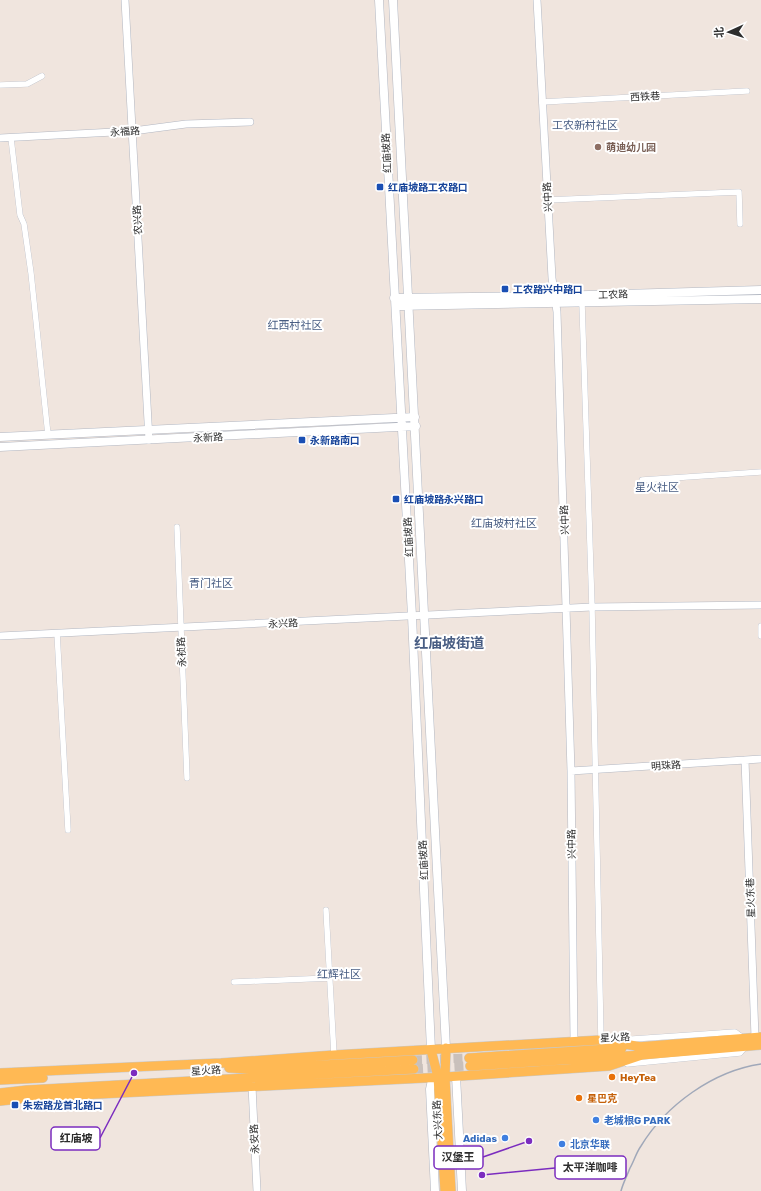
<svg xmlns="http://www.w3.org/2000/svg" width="761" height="1191" font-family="Rubik,'Noto Sans SC',sans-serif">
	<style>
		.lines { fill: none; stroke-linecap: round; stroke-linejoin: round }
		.primary-tunnel { stroke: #c9c0bb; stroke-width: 9; stroke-dasharray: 9 4.5; stroke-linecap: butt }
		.minor-casing { stroke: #b2b7c2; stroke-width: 6 }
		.tertiary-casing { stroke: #b2b7c2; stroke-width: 8 }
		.secondary-casing { stroke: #b2b7c2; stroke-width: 9 }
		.primary-casing { stroke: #c8c8c8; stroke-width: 10 }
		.minor { stroke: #fff; stroke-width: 5.5 }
		.tertiary { stroke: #fff; stroke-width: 7 }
		.secondary { stroke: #fff; stroke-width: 8 }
		.primary { stroke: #ffb954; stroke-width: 9 }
		.rail { stroke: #a0a8b9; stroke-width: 1.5 }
		.education-dot { fill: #8d6e63; stroke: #fff; stroke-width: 1.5 }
		.transit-dot { fill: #1a4fb4; stroke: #fff; stroke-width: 1.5 }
		.food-dot { fill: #e8710a; stroke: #fff; stroke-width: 1.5 }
		.shop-dot { fill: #3f7fe0; stroke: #fff; stroke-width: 1.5 }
		.labels { text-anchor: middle; stroke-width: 4; stroke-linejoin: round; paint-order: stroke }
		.street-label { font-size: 10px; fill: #2d2d2d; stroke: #fff }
		.education-label { font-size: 10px; font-weight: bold; fill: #785e54; stroke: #fff; text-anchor: start }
		.transit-label { font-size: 10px; font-weight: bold; fill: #164399; stroke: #fff; text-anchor: start }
		.food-label { font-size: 10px; font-weight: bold; fill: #c56008; stroke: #fff; text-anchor: start }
		.shop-label { font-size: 10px; font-weight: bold; fill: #366cbe; stroke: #fff; text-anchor: start }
		.neighbourhood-label { font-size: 11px; fill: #485d83; stroke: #fff }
		.district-label { font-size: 14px; font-weight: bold; fill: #485d83; stroke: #fff }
		.leader { fill: none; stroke: #7b2cbf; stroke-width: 1.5 }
		.callout-dot { fill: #7b2cbf; stroke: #fff; stroke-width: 1.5 }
		.callout { fill: #fff; stroke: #7b2cbf; stroke-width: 1.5 }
		.callout-label { font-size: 11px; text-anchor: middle; font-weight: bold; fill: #2d2d2d }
	</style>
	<rect width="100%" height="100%" fill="#f0e5de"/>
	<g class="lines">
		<path class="primary-tunnel" d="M413 1060 469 1058
			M414 1069 470 1066"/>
		<defs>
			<path id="minor" d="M0 85 27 84 42 76
				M542 102 747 91
				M11 138 20 215 24 224 31 273 48 435
				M547 200 739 192 740 224
				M582 303 592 607 601 1040H604
				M642 480 761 472
				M177 527 187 778
				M761 626V636
				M57 633 68 830
				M326 910 334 1055
				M234 982 330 978
				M618 1040 735 1032 743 1038
				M627 1064 740 1053 746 1046"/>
			<path id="tertiary" d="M125 0 149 440
				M537 0 552 278 557 312 571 771 574 1041
				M0 138 133 131 186 124 250 122
				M0 636 592 607 761 605
				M745 760 755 1037
				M571 771 761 759
				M252 1086 257 1191"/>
			<path id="secondary" d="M379 0 412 616 431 1050
				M393 0 446 1048
				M394 298 554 296 761 290
				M396 306 761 299
				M0 437 415 417
				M0 447 416 426
				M456 1076 462 1191
				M435 1191 430 1089 432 1080 438 1077"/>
			<path id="primary" d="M637 1047 761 1037
				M446 1048 445 1077 451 1191
				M431 1050 438 1077 445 1191
				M469 1058 622 1048
				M470 1066 642 1055 761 1045
				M229 1068 250 1069 413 1060
				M0 1073 221 1063 334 1055 601 1040 642 1047
				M0 1080 43 1078
				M0 1093 27 1090 414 1069
				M0 1101 38 1097 445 1077 609 1066 642 1055"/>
		</defs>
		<use href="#minor" class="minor-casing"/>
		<use href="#tertiary" class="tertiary-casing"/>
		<use href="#secondary" class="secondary-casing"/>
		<use href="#primary" class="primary-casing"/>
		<use href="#minor" class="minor"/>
		<use href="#tertiary" class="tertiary"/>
		<use href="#secondary" class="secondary"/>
		<use href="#primary" class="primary"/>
		<path class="rail" d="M621 1191C623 1183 627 1176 630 1168 634 1161 636 1153 641 1146 666 1105 713 1071 761 1064"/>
	</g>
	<circle class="education-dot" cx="598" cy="147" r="4"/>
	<g class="transit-dot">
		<rect x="376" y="183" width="8" height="8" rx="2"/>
		<rect x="501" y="285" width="8" height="8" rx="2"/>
		<rect x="298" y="436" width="8" height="8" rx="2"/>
		<rect x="392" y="495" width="8" height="8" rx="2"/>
		<rect x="11" y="1101" width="8" height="8" rx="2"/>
	</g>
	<g class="food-dot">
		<circle cx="612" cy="1077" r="4"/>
		<circle cx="579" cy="1098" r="4"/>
	</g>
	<g class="shop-dot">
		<circle cx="596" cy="1120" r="4"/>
		<circle cx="505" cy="1138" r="4"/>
		<circle cx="562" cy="1144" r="4"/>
	</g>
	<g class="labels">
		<g class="street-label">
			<text transform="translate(645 96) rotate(-3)" y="4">西铁巷</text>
			<text transform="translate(125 131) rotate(-4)" y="4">永福路</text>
			<text transform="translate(386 153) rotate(-93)" y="4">红庙坡路</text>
			<text transform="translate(547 197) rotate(-93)" y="4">兴中路</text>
			<text transform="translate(137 220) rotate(-93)" y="4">农兴路</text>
			<text transform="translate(613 294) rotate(-2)" y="4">工农路</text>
			<text transform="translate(208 437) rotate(-3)" y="4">永新路</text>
			<text transform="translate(564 520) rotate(-92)" y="4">兴中路</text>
			<text transform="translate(408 537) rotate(-93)" y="4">红庙坡路</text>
			<text transform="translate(283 623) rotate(-3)" y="4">永兴路</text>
			<text transform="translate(181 652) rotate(-93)" y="4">永祯路</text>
			<text transform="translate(666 765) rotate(-4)" y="4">明珠路</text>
			<text transform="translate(571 844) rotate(-91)" y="4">兴中路</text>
			<text transform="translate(423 860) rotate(-93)" y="4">红庙坡路</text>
			<text transform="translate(750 898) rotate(-92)" y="4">星火东巷</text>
			<text transform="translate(615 1037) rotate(-3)" y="4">星火路</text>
			<text transform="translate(206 1070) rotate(-4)" y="4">星火路</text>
			<text transform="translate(437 1120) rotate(-93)" y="4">大兴东路</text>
			<text transform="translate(254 1139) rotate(-93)" y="4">永安路</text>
		</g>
		<g class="education-label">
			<text x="606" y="151">萌迪幼儿园</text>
		</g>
		<g class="transit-label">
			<text x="388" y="191">红庙坡路工农路口</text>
			<text x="513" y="293">工农路兴中路口</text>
			<text x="310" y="444">永新路南口</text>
			<text x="404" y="503">红庙坡路永兴路口</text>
			<text x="23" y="1109">朱宏路龙首北路口</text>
		</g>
		<g class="food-label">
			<text x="620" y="1081">HeyTea</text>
			<text x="587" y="1102">星巴克</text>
		</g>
		<g class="shop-label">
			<text x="604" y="1124">老城根G PARK</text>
			<text x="497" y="1142" text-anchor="end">Adidas</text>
			<text x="570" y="1148">北京华联</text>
		</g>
		<g class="neighbourhood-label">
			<text x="585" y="129">工农新村社区</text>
			<text x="295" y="329">红西村社区</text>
			<text x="657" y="491">星火社区</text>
			<text x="504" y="527">红庙坡村社区</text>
			<text x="211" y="587">青门社区</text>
			<text x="339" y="978">红辉社区</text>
		</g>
		<g class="district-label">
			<text x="449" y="648">红庙坡街道</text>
		</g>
	</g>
	<path class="leader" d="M134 1073L100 1138M529 1141L483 1157M482 1175L555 1168"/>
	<g class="callout-dot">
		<circle cx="134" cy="1073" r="4"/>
		<circle cx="529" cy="1141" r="4"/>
		<circle cx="482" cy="1175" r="4"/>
	</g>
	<g class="callout">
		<rect x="51" y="1127" width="49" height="23" rx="4"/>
		<rect x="434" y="1146" width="49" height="23" rx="4"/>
		<rect x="555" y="1156" width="71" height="23" rx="4"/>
	</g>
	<g class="callout-label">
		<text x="76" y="1142">红庙坡</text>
		<text x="458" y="1161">汉堡王</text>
		<text x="590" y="1171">太平洋咖啡</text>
	</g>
	<g transform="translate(729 32) rotate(267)" stroke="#ffffff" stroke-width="3" paint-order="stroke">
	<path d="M0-3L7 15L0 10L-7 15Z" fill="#2d2d2d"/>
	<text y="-6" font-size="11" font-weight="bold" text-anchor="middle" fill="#2d2d2d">北</text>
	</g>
</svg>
